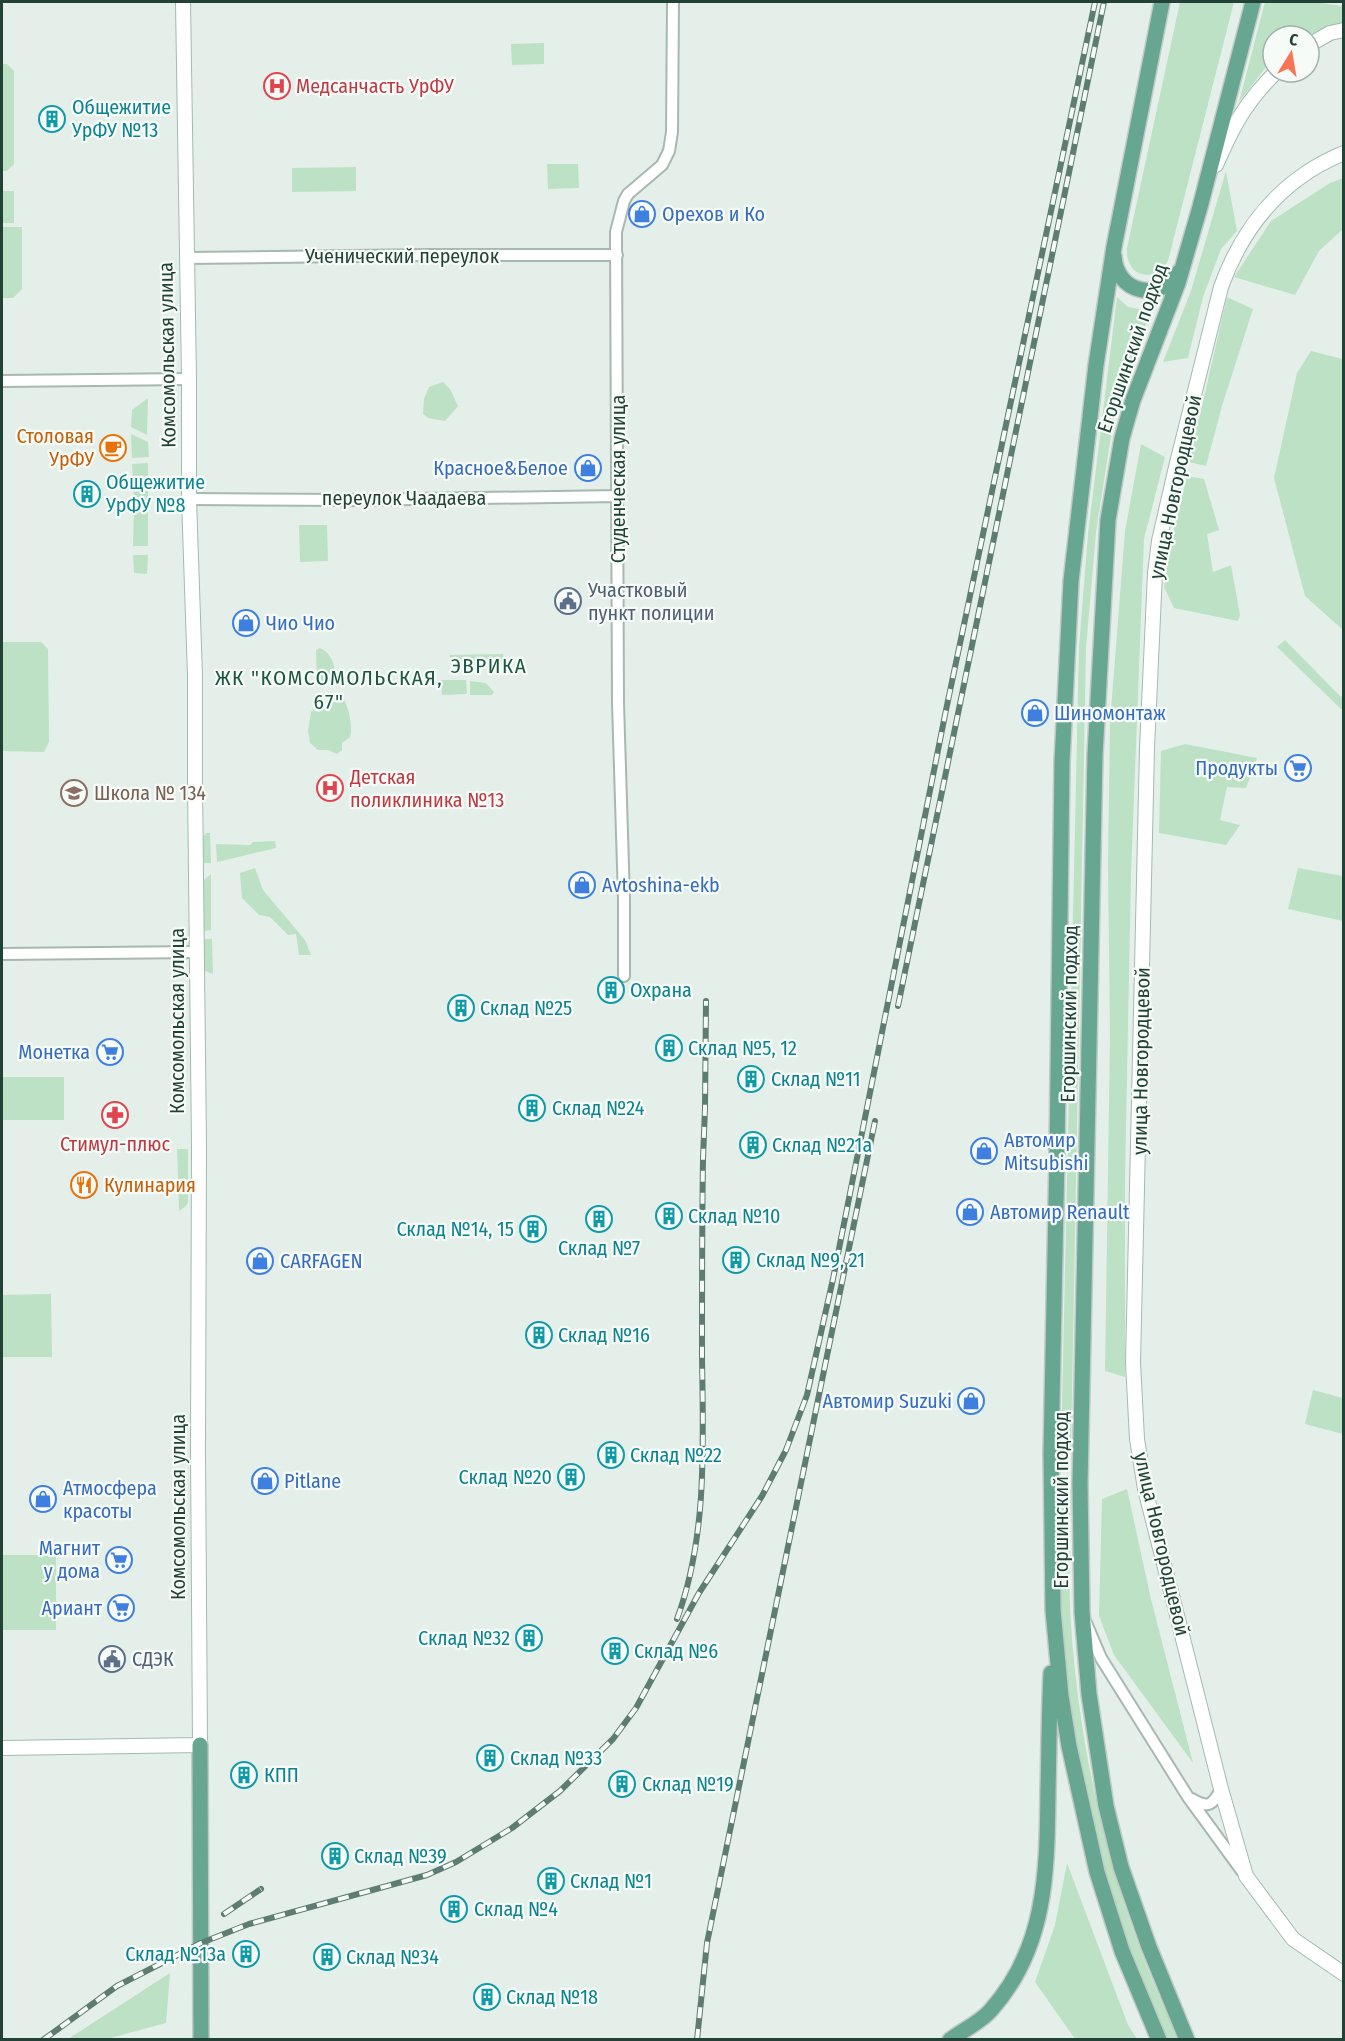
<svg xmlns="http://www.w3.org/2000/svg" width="1345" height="2041" font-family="'Fira Sans Condensed',sans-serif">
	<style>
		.green { fill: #bde1c4 }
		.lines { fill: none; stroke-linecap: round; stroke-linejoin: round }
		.street-casing { stroke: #a7b8b1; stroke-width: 14 }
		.secondary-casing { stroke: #a2bbb1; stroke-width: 16 }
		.primary-casing { stroke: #c1cac7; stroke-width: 18 }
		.street { stroke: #fff; stroke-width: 10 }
		.secondary { stroke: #fff; stroke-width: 14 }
		.primary { stroke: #67a792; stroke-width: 15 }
		.rail-casing { stroke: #5d7d73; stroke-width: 6 }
		.rail { stroke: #f6fbf8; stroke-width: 4; stroke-dasharray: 11; stroke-linecap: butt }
		.labels { text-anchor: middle; stroke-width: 4.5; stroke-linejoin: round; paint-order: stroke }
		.health-label { font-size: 20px; fill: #be3a42; stroke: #f6fbf8; text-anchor: start }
		.culture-label { font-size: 20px; fill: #0d838f; stroke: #f6fbf8; text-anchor: start }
		.shop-label { font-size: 20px; fill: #366cbe; stroke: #f6fbf8; text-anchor: start }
		.street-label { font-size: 20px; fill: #224238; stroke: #f6fbf8 }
		.food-label { font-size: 20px; fill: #c56008; stroke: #f6fbf8; text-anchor: end }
		.service-label { font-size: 20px; fill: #4e5e75; stroke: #f6fbf8; text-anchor: start }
		.education-label { font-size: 20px; fill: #785e54; stroke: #f6fbf8; text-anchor: start }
		.neighbourhood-label { font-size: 21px; letter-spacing: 1.5px; fill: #1d5644; stroke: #f6fbf8 }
	</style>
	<rect width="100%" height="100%" fill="#e5efea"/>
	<path class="green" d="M1180 2H1234L1168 261C1153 285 1125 276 1127 248Z
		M1265 2H1313L1343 6V24L1332 26 1306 36H1273V60L1266 67 1239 102Z
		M544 43V64L512 65 511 44Z
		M2 64H7L14 71V164L7 171H2Z
		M547 164H578L579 188 548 189Z
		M356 167V191L292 192V168Z
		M1226 171 1237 231 1221 249 1203 297 1188 358 1163 362 1191 291Z
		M1343 178V229L1319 251 1295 295 1234 277 1271 221 1330 183Z
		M2 191H14V223H2Z
		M2 227H22V289L13 298H2Z
		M1117 297 1128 307 1145 310 1153 304 1114 417 1096 532 1086 648 1071 1450H1061L1079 647 1088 534Z
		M1227 297 1253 309 1222 406 1206 466 1189 462Z
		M1311 351 1343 359V630L1305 596 1274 478 1297 373Z
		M443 382 450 389 458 406 445 421 428 418 423 414 424 399 429 387Z
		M148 398 147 435 131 427 132 410Z
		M131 434 148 442 149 457 132 458Z
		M1141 444 1165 457 1144 539 1131 874 1125 1181V1377L1105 1371 1110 1034 1108 864 1110 723 1125 531Z
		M148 463V500H134L132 464Z
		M1187 476 1204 479 1219 530 1207 534 1213 572 1231 565 1240 615 1238 621 1174 608 1164 587 1172 538Z
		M134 507H148V546H133Z
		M299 525H327L328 561 300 562Z
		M133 555H148L147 574 134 573Z
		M1285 640 1340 696 1343 697V711L1277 647Z
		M2 642H41L48 649 49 742 44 752 2 751Z
		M320 648C339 656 341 691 317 680L316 650Z
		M503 654 504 665H450V655Z
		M441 680H466L467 694 442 695Z
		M470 681 486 683 494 692 492 695H470Z
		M341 699 344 700C349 708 353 729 350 737L342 743V750L337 754 328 750H318L310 743 308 731 311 712 313 710 318 712 328 704Z
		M1185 744 1257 758 1246 788 1227 787 1220 820 1240 825 1226 845 1159 833 1161 751Z
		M206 833H210L211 863H203L201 840Z
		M275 841 276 848 217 862 216 844 250 845 253 842Z
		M255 868 263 890 305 940 311 955H299L296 934 288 935 270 917 259 915 242 898 240 873Z
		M1298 868 1343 876V921L1288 909Z
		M211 874V930L204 931 203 885 204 880Z
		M204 939H212L213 974 205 971Z
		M2 1077H64V1120H2Z
		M177 1149H188V1203L185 1207 179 1211Z
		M51 1294 52 1357H2V1295Z
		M1313 1390 1343 1398V1434L1305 1424Z
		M1060 1488 1071 1489C1070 1534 1068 1580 1071 1625 1081 1768 1116 1911 1179 2039H1168C1126 1955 1100 1866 1082 1773 1072 1724 1064 1675 1061 1624 1059 1579 1059 1534 1060 1488Z
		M1127 1489 1151 1599 1193 1763 1114 1655 1099 1616 1102 1499Z
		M2 1555H56V1630H2Z
		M1067 1863 1128 2025 1137 2039H1075L1035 1982 1055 1925Z
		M170 1973 166 2023 107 2039H68Z"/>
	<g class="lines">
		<defs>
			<path id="street" d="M186 258 428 255H617
				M2 381 189 379
				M189 499 352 500 618 496
				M2 954 198 952
				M624 976V899L618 703 616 232 624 201 628 194 662 165 669 151 672 132 673 2
				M1086 1623 1101 1658 1188 1797 1242 1871
				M1192 1799C1208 1809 1213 1805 1221 1789"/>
			<path id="secondary" d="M1309 45 1330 33 1344 30
				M1344 153C1283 178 1243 226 1221 287L1176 467 1159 541 1155 573 1147 748 1133 1363 1137 1439 1145 1489 1221 1789 1246 1876 1293 1939 1344 1974
				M1216 165C1233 126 1245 103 1276 72
				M2 1748 200 1745 198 1450 199 1146 195 783V676L189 499V379L183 2"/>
			<path id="primary" d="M1114 256C1116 293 1160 303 1179 272
				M200 1745 201 2040
				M950 2040C963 2030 981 2022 991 2010 1047 1947 1047 1871 1048 1791 1049 1752 1049 1712 1051 1673
				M1159 2040 1122 1951 1097 1872 1069 1746 1061 1696 1053 1610 1051 1453 1057 1154 1062 762 1071 581 1096 365 1114 247 1162 2
				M1187 2040 1149 1947 1121 1867 1106 1806 1089 1694 1082 1612 1080 1484 1095 755 1108 520 1122 438 1133 400 1178 283 1200 207 1253 2"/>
		</defs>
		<use href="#street" class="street-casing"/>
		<use href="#secondary" class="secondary-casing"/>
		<use href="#primary" class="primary-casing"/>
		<use href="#street" class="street"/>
		<use href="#secondary" class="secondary"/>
		<use href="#primary" class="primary"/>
		<defs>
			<path id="rail" d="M898 1006 1104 2
				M677 1619C708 1535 703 1442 702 1354 702 1289 702 1224 703 1159L705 1108 706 1001
				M224 1914 261 1889
				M43 2040 117 1986 201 1943 249 1924 427 1875 456 1862 512 1828 560 1791 613 1739 636 1708 699 1593 762 1496 786 1450 807 1395 833 1279 946 710 1095 2
				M697 2040 707 1943 875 1121"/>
		</defs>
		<use href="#rail" class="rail-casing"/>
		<use href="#rail" class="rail"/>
	</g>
	<defs>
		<symbol id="hospital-ring" viewBox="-11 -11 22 22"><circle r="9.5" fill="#f6fbf8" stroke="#e0444e" stroke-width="1.5"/><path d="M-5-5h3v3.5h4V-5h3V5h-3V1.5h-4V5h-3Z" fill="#e0444e"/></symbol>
		<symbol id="building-ring" viewBox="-11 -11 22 22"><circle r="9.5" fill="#f6fbf8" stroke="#0f9aa8" stroke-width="1.5"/><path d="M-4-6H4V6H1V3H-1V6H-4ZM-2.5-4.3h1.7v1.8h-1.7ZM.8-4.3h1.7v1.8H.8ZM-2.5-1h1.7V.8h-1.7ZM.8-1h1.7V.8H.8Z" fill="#0f9aa8"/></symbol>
		<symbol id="shop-ring" viewBox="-11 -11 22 22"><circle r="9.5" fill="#f6fbf8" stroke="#3f7fe0" stroke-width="1.5"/><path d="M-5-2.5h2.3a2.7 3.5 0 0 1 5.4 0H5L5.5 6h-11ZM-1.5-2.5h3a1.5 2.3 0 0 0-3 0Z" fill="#3f7fe0"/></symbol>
		<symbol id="cafe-ring" viewBox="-11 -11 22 22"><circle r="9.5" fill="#f6fbf8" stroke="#e8710a" stroke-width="1.5"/><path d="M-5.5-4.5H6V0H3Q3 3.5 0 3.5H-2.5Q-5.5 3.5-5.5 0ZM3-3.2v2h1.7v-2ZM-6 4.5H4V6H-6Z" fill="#e8710a"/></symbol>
		<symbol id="civic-ring" viewBox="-11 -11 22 22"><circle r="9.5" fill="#f6fbf8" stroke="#5c6f8a" stroke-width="1.5"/><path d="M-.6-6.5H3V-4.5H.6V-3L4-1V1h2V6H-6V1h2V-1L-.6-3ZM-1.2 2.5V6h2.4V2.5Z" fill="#5c6f8a"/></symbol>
		<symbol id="supermarket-ring" viewBox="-11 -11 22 22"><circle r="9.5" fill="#f6fbf8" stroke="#3f7fe0" stroke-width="1.5"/><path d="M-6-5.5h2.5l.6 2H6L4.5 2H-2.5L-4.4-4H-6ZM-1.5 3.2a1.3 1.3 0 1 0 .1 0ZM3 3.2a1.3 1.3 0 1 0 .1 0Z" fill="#3f7fe0"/></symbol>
		<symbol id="school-ring" viewBox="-11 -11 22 22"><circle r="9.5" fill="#f6fbf8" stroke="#8d6e63" stroke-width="1.5"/><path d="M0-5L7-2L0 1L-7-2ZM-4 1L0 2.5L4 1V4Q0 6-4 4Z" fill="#8d6e63"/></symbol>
		<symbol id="pharmacy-ring" viewBox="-11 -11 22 22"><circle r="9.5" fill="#f6fbf8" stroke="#e0444e" stroke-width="1.5"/><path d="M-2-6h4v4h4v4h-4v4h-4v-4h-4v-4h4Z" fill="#e0444e"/></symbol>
		<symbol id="restaurant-ring" viewBox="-11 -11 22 22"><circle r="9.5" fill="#f6fbf8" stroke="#e8710a" stroke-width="1.5"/><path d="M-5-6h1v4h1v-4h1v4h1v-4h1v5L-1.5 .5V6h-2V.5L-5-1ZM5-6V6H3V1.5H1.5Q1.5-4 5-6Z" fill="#e8710a"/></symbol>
	</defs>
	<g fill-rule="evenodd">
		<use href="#hospital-ring" x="262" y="71" width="30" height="30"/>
		<use href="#building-ring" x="37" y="104" width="30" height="30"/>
		<use href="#shop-ring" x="627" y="199" width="30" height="30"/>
		<use href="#cafe-ring" x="98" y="433" width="30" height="30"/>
		<use href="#shop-ring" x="573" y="453" width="30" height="30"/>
		<use href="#building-ring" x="72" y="479" width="30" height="30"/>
		<use href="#civic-ring" x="553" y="586" width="30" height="30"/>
		<use href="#shop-ring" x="231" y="608" width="30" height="30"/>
		<use href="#shop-ring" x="1020" y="698" width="30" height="30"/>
		<use href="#supermarket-ring" x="1283" y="753" width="30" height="30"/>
		<use href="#hospital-ring" x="315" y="773" width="30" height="30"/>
		<use href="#school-ring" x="59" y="778" width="30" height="30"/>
		<use href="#shop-ring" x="567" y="870" width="30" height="30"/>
		<use href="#building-ring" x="596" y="975" width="30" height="30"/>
		<use href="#building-ring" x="446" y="993" width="30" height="30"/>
		<use href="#building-ring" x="654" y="1033" width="30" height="30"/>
		<use href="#supermarket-ring" x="95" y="1037" width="30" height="30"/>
		<use href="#building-ring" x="736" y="1064" width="30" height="30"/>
		<use href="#building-ring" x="517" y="1093" width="30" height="30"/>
		<use href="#pharmacy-ring" x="100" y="1100" width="30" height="30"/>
		<use href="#building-ring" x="738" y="1130" width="30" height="30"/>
		<use href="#shop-ring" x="969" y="1136" width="30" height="30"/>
		<use href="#restaurant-ring" x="69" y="1170" width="30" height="30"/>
		<use href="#shop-ring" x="955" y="1197" width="30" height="30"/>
		<use href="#building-ring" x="654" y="1201" width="30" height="30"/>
		<use href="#building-ring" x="584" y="1204" width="30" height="30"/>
		<use href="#building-ring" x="518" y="1214" width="30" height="30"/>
		<use href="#building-ring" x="721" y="1245" width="30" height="30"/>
		<use href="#shop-ring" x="245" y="1246" width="30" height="30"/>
		<use href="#building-ring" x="524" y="1320" width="30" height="30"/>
		<use href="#shop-ring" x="956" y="1386" width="30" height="30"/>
		<use href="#building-ring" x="596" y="1440" width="30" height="30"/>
		<use href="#building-ring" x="556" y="1462" width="30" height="30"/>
		<use href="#shop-ring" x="250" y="1466" width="30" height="30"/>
		<use href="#shop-ring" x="28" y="1484" width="30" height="30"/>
		<use href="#supermarket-ring" x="104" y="1545" width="30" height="30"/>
		<use href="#supermarket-ring" x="106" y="1593" width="30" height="30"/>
		<use href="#building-ring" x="514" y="1623" width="30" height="30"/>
		<use href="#building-ring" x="600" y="1636" width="30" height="30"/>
		<use href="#civic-ring" x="97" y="1644" width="30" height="30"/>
		<use href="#building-ring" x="475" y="1743" width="30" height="30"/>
		<use href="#building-ring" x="229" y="1760" width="30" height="30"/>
		<use href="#building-ring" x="607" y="1769" width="30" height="30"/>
		<use href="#building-ring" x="320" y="1841" width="30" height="30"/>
		<use href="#building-ring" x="536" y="1866" width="30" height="30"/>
		<use href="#building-ring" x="439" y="1894" width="30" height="30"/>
		<use href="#building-ring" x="231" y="1939" width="30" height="30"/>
		<use href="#building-ring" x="312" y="1942" width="30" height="30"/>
		<use href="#building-ring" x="472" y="1982" width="30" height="30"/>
	</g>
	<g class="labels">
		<g class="health-label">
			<text x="296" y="93">Медсанчасть УрФУ</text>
			<text x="350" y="784">Детская<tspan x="350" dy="23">поликлиника №13</tspan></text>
			<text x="115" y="1151" text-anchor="middle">Стимул-плюс</text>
		</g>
		<g class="culture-label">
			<text x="72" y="114">Общежитие<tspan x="72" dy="23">УрФУ №13</tspan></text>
			<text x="106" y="489">Общежитие<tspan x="106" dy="23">УрФУ №8</tspan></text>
			<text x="630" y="997">Охрана</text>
			<text x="480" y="1015">Склад №25</text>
			<text x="688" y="1055">Склад №5, 12</text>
			<text x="771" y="1086">Склад №11</text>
			<text x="552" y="1115">Склад №24</text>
			<text x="772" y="1152">Склад №21а</text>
			<text x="688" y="1223">Склад №10</text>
			<text x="514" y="1236" text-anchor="end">Склад №14, 15</text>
			<text x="599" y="1255" text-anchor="middle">Склад №7</text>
			<text x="756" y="1267">Склад №9, 21</text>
			<text x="558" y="1342">Склад №16</text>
			<text x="630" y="1462">Склад №22</text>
			<text x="552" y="1484" text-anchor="end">Склад №20</text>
			<text x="510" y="1645" text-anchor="end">Склад №32</text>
			<text x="634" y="1658">Склад №6</text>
			<text x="510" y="1765">Склад №33</text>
			<text x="264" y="1782">КПП</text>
			<text x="642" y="1791">Склад №19</text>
			<text x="354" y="1863">Склад №39</text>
			<text x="570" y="1888">Склад №1</text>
			<text x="474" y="1916">Склад №4</text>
			<text x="226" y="1961" text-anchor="end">Склад №13а</text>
			<text x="346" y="1964">Склад №34</text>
			<text x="506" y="2004">Склад №18</text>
		</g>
		<g class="shop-label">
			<text x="662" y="221">Орехов и Ко</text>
			<text x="568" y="475" text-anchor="end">Красное&amp;Белое</text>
			<text x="266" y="630">Чио Чио</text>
			<text x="1054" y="720">Шиномонтаж</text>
			<text x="1278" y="775" text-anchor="end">Продукты</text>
			<text x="602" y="892">Avtoshina-ekb</text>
			<text x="90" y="1059" text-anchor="end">Монетка</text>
			<text x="1004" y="1147">Автомир<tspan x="1004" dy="23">Mitsubishi</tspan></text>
			<text x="990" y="1219">Автомир Renault</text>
			<text x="280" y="1268">CARFAGEN</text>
			<text x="952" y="1408" text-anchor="end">Автомир Suzuki</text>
			<text x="284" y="1488">Pitlane</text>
			<text x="63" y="1495">Атмосфера<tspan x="63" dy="23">красоты</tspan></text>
			<text x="100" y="1555" text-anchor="end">Магнит<tspan x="100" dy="23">у дома</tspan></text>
			<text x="102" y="1615" text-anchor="end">Ариант</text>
		</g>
		<g class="street-label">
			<text x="402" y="263">Ученический переулок</text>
			<text transform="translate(1132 348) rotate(-71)" y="7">Егоршинский подход</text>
			<text transform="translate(167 355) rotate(-91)" y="7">Комсомольская улица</text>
			<text transform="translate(618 479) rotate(-90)" y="7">Студенческая улица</text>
			<text transform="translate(1175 487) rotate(-78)" y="7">улица Новгородцевой</text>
			<text x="404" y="505">переулок Чаадаева</text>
			<text transform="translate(1069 1014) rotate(-89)" y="7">Егоршинский подход</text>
			<text transform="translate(177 1021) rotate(-90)" y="7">Комсомольская улица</text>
			<text transform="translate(1141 1061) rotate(-89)" y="7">улица Новгородцевой</text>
			<text transform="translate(1061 1500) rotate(-90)" y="7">Егоршинский подход</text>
			<text transform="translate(178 1507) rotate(-90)" y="7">Комсомольская улица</text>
			<text transform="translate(1162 1544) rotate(77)" y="7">улица Новгородцевой</text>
		</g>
		<g class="food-label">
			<text x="94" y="443">Столовая<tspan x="94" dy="23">УрФУ</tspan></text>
			<text x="104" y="1192" text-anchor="start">Кулинария</text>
		</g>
		<g class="service-label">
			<text x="588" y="597">Участковый<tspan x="588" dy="23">пункт полиции</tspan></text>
			<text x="132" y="1666">СДЭК</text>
		</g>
		<g class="education-label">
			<text x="94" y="800">Школа № 134</text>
		</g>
		<g class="neighbourhood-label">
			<text x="489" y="673">ЭВРИКА</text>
			<text x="329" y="685">ЖК "КОМСОМОЛЬСКАЯ,<tspan x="329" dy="24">67"</tspan></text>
		</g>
	</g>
	<rect width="1345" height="2041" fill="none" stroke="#224238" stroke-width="6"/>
	<g transform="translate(1291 54) rotate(11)"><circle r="28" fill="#f6fbf8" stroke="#a1b1ab" stroke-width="1.5"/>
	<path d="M0-4.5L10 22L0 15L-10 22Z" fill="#fa7558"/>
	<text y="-9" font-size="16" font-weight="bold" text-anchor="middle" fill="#224238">С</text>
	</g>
</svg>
